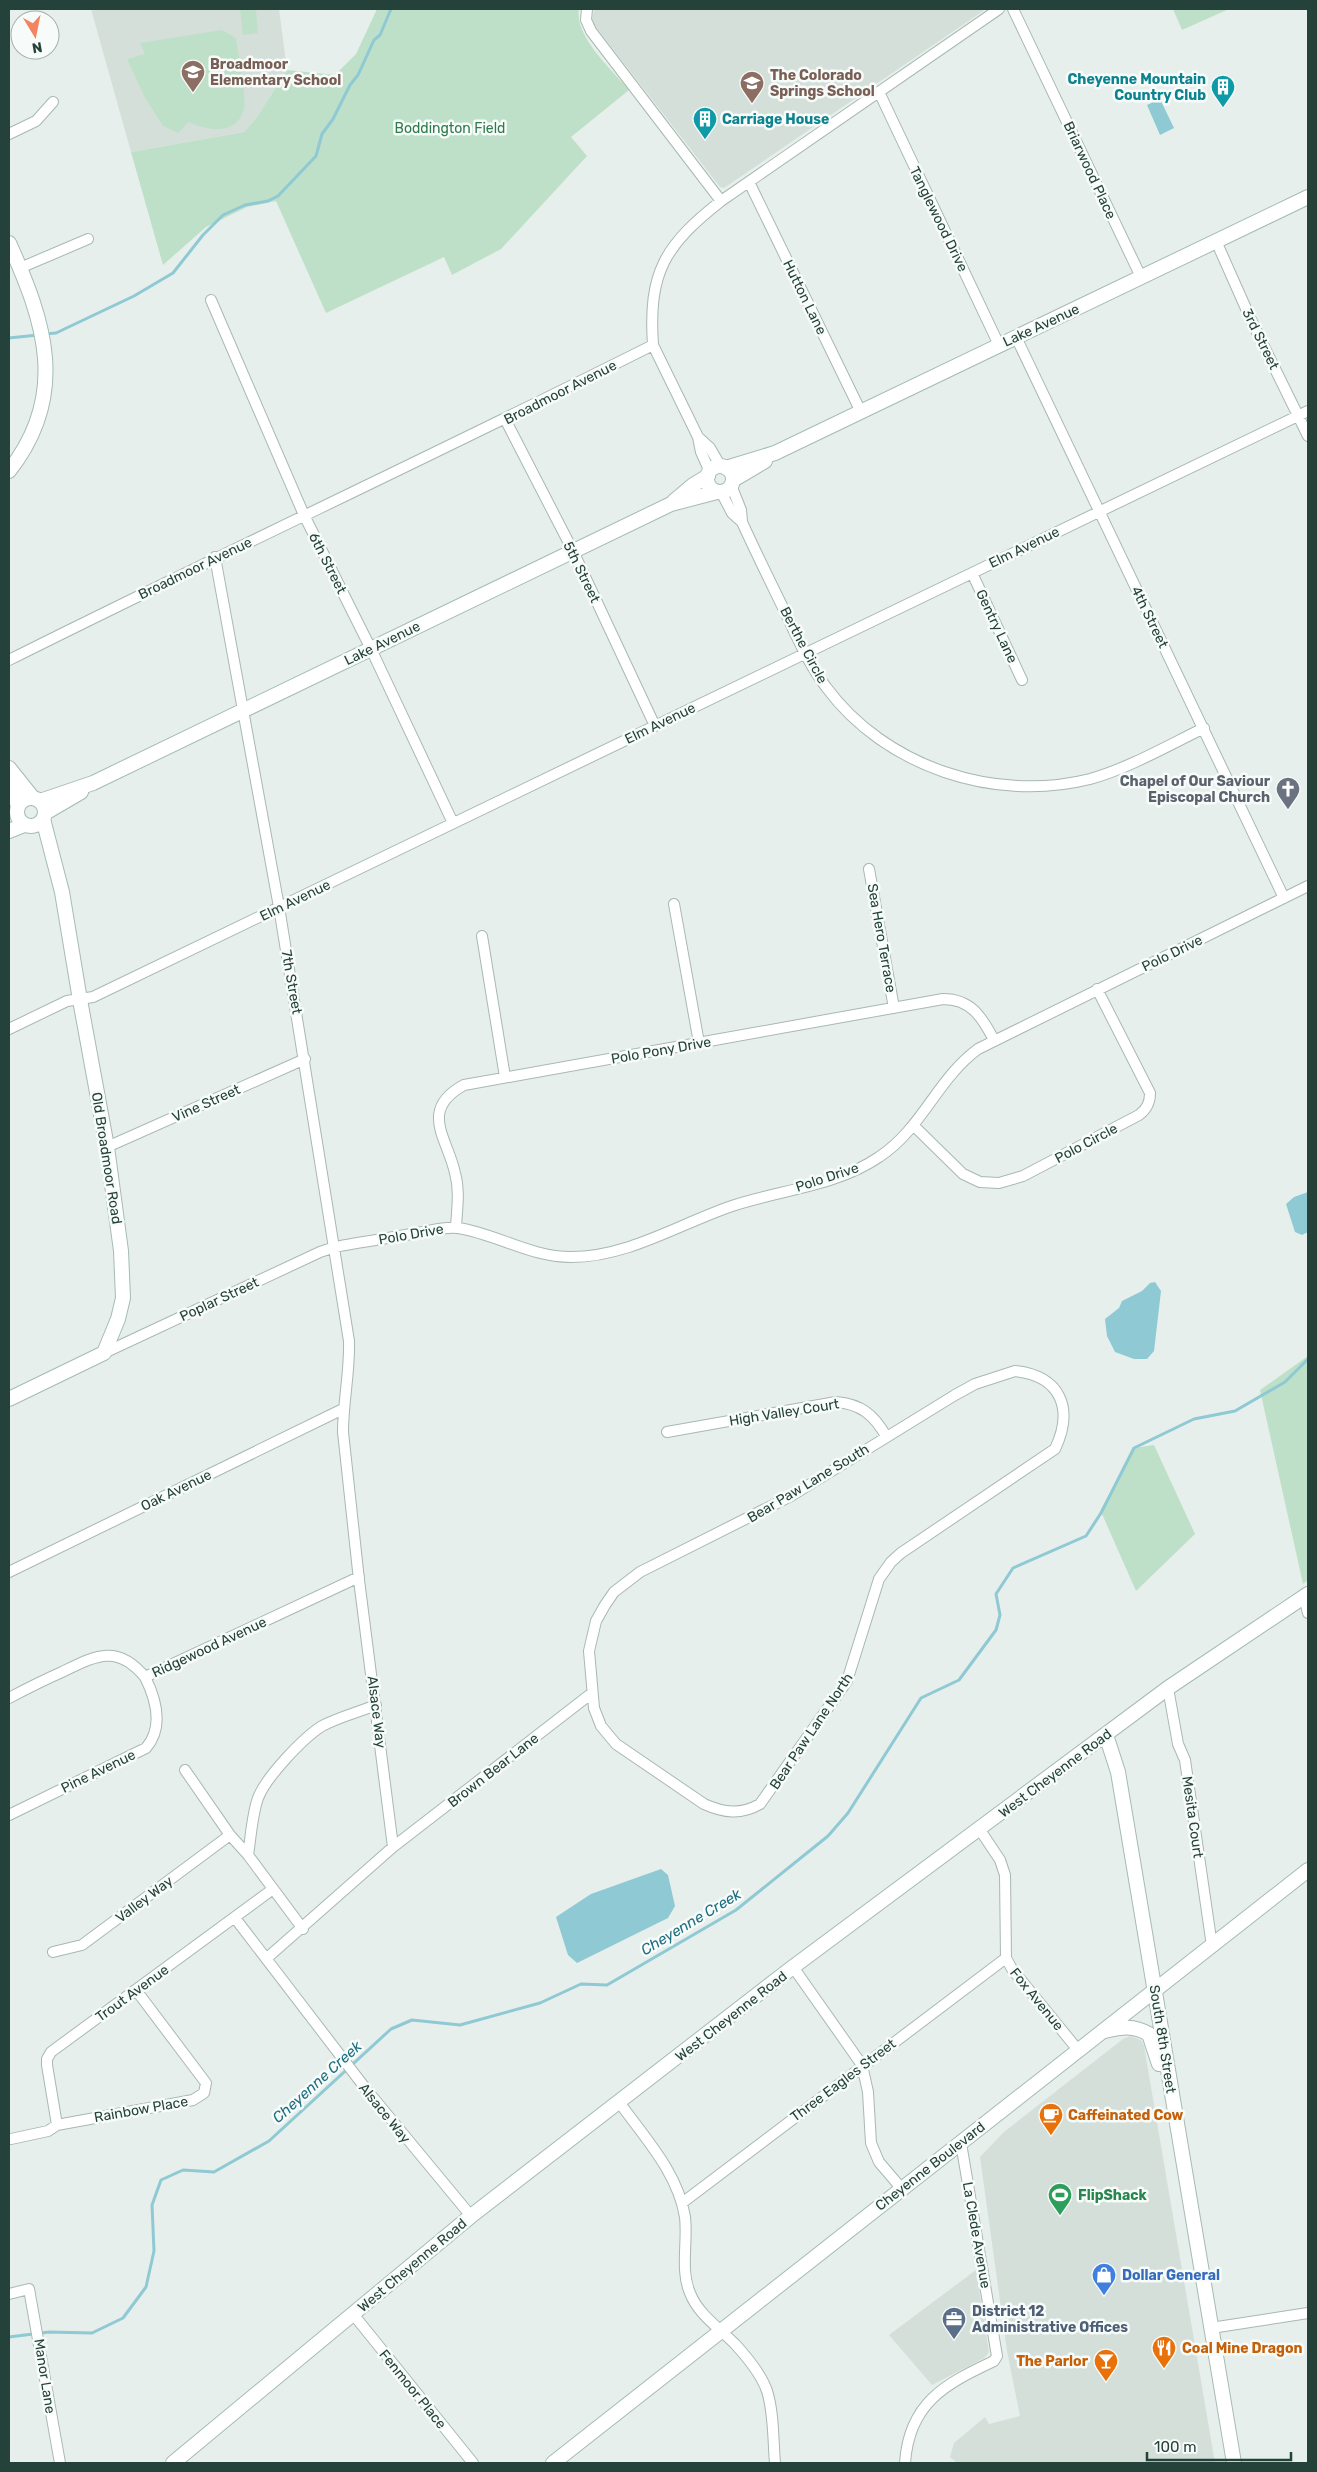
<svg xmlns="http://www.w3.org/2000/svg" width="1317" height="2472" font-family="Rubik,sans-serif">
	<style>
		.built { fill: #d4dfda }
		.green { fill: #bfe0c8 }
		.water { fill: #8ec9d4 }
		.lines { fill: none; stroke-linecap: round; stroke-linejoin: round }
		.stream { stroke: #8ec9d4; stroke-width: 3 }
		.street-casing { stroke: #a8b8b2; stroke-width: 12 }
		.secondary-casing { stroke: #a4bbb3; stroke-width: 16 }
		.street { stroke: #fff; stroke-width: 10 }
		.secondary { stroke: #fff; stroke-width: 14 }
		.labels { text-anchor: middle; stroke-width: 5; stroke-linejoin: round; paint-order: stroke }
		.education-label { font-size: 14px; font-weight: bold; fill: #785e54; stroke: #f7fbf9; text-anchor: start }
		.culture-label { font-size: 14px; font-weight: bold; fill: #0d838f; stroke: #f7fbf9; text-anchor: end }
		.park-label { font-size: 14px; fill: #2d7a4b; stroke: #f7fbf9 }
		.street-label { font-size: 14px; fill: #24423a; stroke: #f7fbf9 }
		.worship-label { font-size: 14px; font-weight: bold; fill: #5b616d; stroke: #f7fbf9; text-anchor: end }
		.food-label { font-size: 14px; font-weight: bold; fill: #c56008; stroke: #f7fbf9; text-anchor: start }
		.leisure-label { font-size: 14px; font-weight: bold; fill: #27864d; stroke: #f7fbf9; text-anchor: start }
		.shop-label { font-size: 14px; font-weight: bold; fill: #366cbe; stroke: #f7fbf9; text-anchor: start }
		.service-label { font-size: 14px; font-weight: bold; fill: #4e5e75; stroke: #f7fbf9; text-anchor: start }
		.water-label { font-size: 15px; font-style: italic; fill: #1c6f80; stroke: #f7fbf9 }
	</style>
	<rect width="100%" height="100%" fill="#e6efeb"/>
	<path class="built" d="M91 9H279L287 70 257 117 244 132 131 152Z
		M594 9H986L724 188 720 187 592 22Z
		M1130 2036 1141 2040 1144 2046 1215 2463H957L950 2457 954 2443 985 2417 989 2424 1020 2416 1007 2351 980 2157 1004 2132 1123 2039Z
		M976 2270 989 2352 984 2358 932 2385 889 2335Z"/>
	<path class="green" d="M240 9H256L258 33 243 35Z
		M377 9H579C574 36 612 70 629 90L571 137 587 156 501 249 452 275 444 257 326 313 276 201 247 207 206 227 163 265 131 152 244 132 257 117 287 70 335 75 356 54Z
		M1173 9H1229L1182 30Z
		M222 30 236 38C238 52 247 98 244 108 238 136 207 131 189 122L178 133 163 126 144 96 127 59 145 54 140 43Z
		M1308 1356V1580L1303 1584 1260 1390Z
		M1154 1445 1195 1534 1136 1591 1102 1514 1087 1536 1134 1448Z"/>
	<path class="water" d="M1160 99 1174 128 1160 135 1147 105Z
		M1308 1192V1232L1302 1235 1295 1232 1286 1204 1294 1197Z
		M1155 1282 1161 1291 1154 1351 1147 1359H1134L1115 1352 1107 1336 1105 1319 1119 1308 1122 1301 1142 1291 1150 1283Z
		M661 1869 668 1875 675 1906 668 1918 577 1963 568 1955 556 1917 591 1894Z"/>
	<g class="lines">
		<path class="stream" d="M44 334 56 333 134 296 173 273 203 235 223 215 245 205 268 201 278 196 316 156 322 134 333 119 350 85 358 75 374 40 380 35 391 9
			M9 338 38 335
			M9 2337 49 2332 92 2333 123 2318 146 2287 154 2251 152 2205 161 2180 183 2170 214 2172 269 2141 391 2029 412 2020 460 2025 540 2003 581 1984 607 1985 736 1910 828 1836 848 1813 921 1698 959 1680 996 1630 1000 1615 996 1594 1013 1568 1086 1536 1101 1513 1134 1448 1194 1419 1235 1411 1285 1382 1308 1359"/>
		<defs>
			<path id="street" d="M587 9 586 20 591 31 721 201
				M1013 9 1141 277
				M879 92 999 345
				M9 134 36 121 53 102
				M749 182 861 412
				M1216 241 1252 322 1308 436
				M20 268 88 239
				M211 300 304 515 371 649 453 823
				M1016 337 1284 898
				M653 345 698 437 701 452 710 472
				M505 419 573 551 655 726
				M698 437 710 448 721 467
				M731 485 741 510 742 522
				M721 492 732 513 742 522C756 553 771 583 786 614 798 639 809 665 826 687 885 767 995 803 1090 779 1129 768 1167 746 1204 728
				M215 557 279 907 349 1341C350 1372 343 1401 343 1432L359 1580 393 1847 267 1958
				M972 573 1022 680
				M9 660C223 553 440 452 653 345 648 272 665 245 721 201L999 9
				M869 869 894 1008
				M674 904 699 1043
				M482 936 505 1077
				M9 1029 67 1001 93 997 1308 411
				M914 1126 963 1174 980 1182 999 1183 1023 1176 1139 1115C1147 1109 1150 1103 1150 1093L1097 989
				M107 1147 305 1059
				M456 1227C457 1209 460 1191 455 1173 448 1139 418 1110 464 1085L943 999C971 999 982 1017 994 1040
				M104 1353 320 1252 335 1247C362 1242 389 1238 417 1233 430 1231 445 1226 458 1228 497 1234 530 1257 571 1257 628 1257 679 1224 732 1206 780 1190 837 1186 879 1157 922 1129 937 1079 978 1049L1308 886
				M1015 1371C1061 1376 1074 1409 1055 1449L901 1553 891 1562 879 1579 847 1681 760 1804C741 1815 724 1813 704 1804L616 1744 601 1726 594 1708 589 1651 596 1621 605 1605 614 1592 640 1572 791 1496 955 1395 975 1384Z
				M667 1432 836 1402C861 1404 874 1415 886 1436
				M9 1572 343 1409
				M1304 1597 1308 1613
				M1168 1688 1178 1744 1185 1760 1212 1946
				M9 1698C26 1689 44 1680 62 1672 95 1656 117 1643 145 1677L359 1577
				M185 1770 230 1835 248 1855
				M9 1815 146 1748C164 1727 156 1699 145 1677
				M980 1830 1000 1860 1005 1875 1006 1958 1012 1969 1078 2050
				M393 1847 592 1693
				M235 1918 366 2089 471 2216
				M303 1929 248 1855C251 1836 252 1815 258 1798 266 1777 303 1738 322 1726 339 1717 359 1712 376 1705
				M53 1952 82 1945 230 1835
				M793 1967 862 2065 868 2092 871 2143 879 2162 902 2189
				M619 2102C645 2138 678 2173 685 2217 688 2241 680 2270 690 2293 698 2314 719 2328 735 2344 746 2356 762 2376 767 2391 774 2413 773 2441 775 2463
				M57 2125 47 2065V2059L51 2052 273 1889
				M11 2139 48 2131 57 2125 193 2100 204 2093 206 2083 136 1990
				M682 2203 1006 1958
				M9 2294 29 2289 60 2463
				M353 2314 473 2463
				M1211 2328 1308 2313
				M905 2463C909 2403 945 2384 994 2361L997 2356 961 2143"/>
			<path id="secondary" d="M9 243C45 322 69 395 9 471
				M707 479a13 13 0 1 1 26 0a13 13 0 1 1-26 0Z
				M726 468 775 453 1308 197
				M733 480 765 461
				M674 501 693 485 708 476
				M9 768 33 798
				M9 778 18 806
				M17 812a14 14 0 1 1 28 0a14 14 0 1 1-28 0Z
				M40 801 93 783 671 504 717 492
				M45 813 81 792
				M9 831 24 825
				M9 1399 104 1353 118 1319 123 1298 121 1251 107 1147 80 1000 62 892 43 819
				M1106 1735 1118 1772 1234 2463
				M1105 2031C1122 2027 1133 2025 1149 2034L1159 2064
				M173 2463 471 2216 793 1967 1168 1688 1308 1594
				M553 2463 1308 1870"/>
		</defs>
		<use href="#street" class="street-casing"/>
		<use href="#secondary" class="secondary-casing"/>
		<use href="#street" class="street"/>
		<use href="#secondary" class="secondary"/>
	</g>
	<defs>
		<symbol id="school-pin" viewBox="-11 -11 22 30"><path d="M0 17L-7.5 6A9.5 9.5 0 1 1 7.5 6Z" fill="#8d6e63" stroke="#f7fbf9"/><path d="M0-5L7-2L0 1L-7-2ZM-4 1L0 2.5L4 1V4Q0 6-4 4Z" fill="#fff"/></symbol>
		<symbol id="building-pin" viewBox="-11 -11 22 30"><path d="M0 17L-7.5 6A9.5 9.5 0 1 1 7.5 6Z" fill="#0f9aa8" stroke="#f7fbf9"/><path d="M-4-6H4V6H1V3H-1V6H-4ZM-2.5-4.3h1.7v1.8h-1.7ZM.8-4.3h1.7v1.8H.8ZM-2.5-1h1.7V.8h-1.7ZM.8-1h1.7V.8H.8Z" fill="#fff"/></symbol>
		<symbol id="church-pin" viewBox="-11 -11 22 30"><path d="M0 17L-7.5 6A9.5 9.5 0 1 1 7.5 6Z" fill="#6b7280" stroke="#f7fbf9"/><path d="M-1.2-6h2.4v3.5h3.3v2.4h-3.3V6h-2.4V-.1h-3.3v-2.4h3.3Z" fill="#fff"/></symbol>
		<symbol id="cafe-pin" viewBox="-11 -11 22 30"><path d="M0 17L-7.5 6A9.5 9.5 0 1 1 7.5 6Z" fill="#e8710a" stroke="#f7fbf9"/><path d="M-5.5-4.5H6V0H3Q3 3.5 0 3.5H-2.5Q-5.5 3.5-5.5 0ZM3-3.2v2h1.7v-2ZM-6 4.5H4V6H-6Z" fill="#fff"/></symbol>
		<symbol id="stadium-pin" viewBox="-11 -11 22 30"><path d="M0 17L-7.5 6A9.5 9.5 0 1 1 7.5 6Z" fill="#2e9e5b" stroke="#f7fbf9"/><path d="M0-5a6.5 5 0 1 0 0 10a6.5 5 0 1 0 0-10ZM-3.5-1.8h7v3.6h-7Z" fill="#fff"/></symbol>
		<symbol id="shop-pin" viewBox="-11 -11 22 30"><path d="M0 17L-7.5 6A9.5 9.5 0 1 1 7.5 6Z" fill="#3f7fe0" stroke="#f7fbf9"/><path d="M-5-2.5h2.3a2.7 3.5 0 0 1 5.4 0H5L5.5 6h-11ZM-1.5-2.5h3a1.5 2.3 0 0 0-3 0Z" fill="#fff"/></symbol>
		<symbol id="office-pin" viewBox="-11 -11 22 30"><path d="M0 17L-7.5 6A9.5 9.5 0 1 1 7.5 6Z" fill="#5c6f8a" stroke="#f7fbf9"/><path d="M-6-3h4V-5.5h4V-3h4V5H-6ZM-1-4.5V-3h2v-1.5ZM-6 0V1H6V0Z" fill="#fff"/></symbol>
		<symbol id="restaurant-pin" viewBox="-11 -11 22 30"><path d="M0 17L-7.5 6A9.5 9.5 0 1 1 7.5 6Z" fill="#e8710a" stroke="#f7fbf9"/><path d="M-5-6h1v4h1v-4h1v4h1v-4h1v5L-1.5 .5V6h-2V.5L-5-1ZM5-6V6H3V1.5H1.5Q1.5-4 5-6Z" fill="#fff"/></symbol>
		<symbol id="bar-pin" viewBox="-11 -11 22 30"><path d="M0 17L-7.5 6A9.5 9.5 0 1 1 7.5 6Z" fill="#e8710a" stroke="#f7fbf9"/><path d="M-6-5H6L.8 .8V4.5H3.5V6h-7V4.5H-.8V.8Z" fill="#fff"/></symbol>
	</defs>
	<g fill-rule="evenodd">
		<use href="#school-pin" x="179" y="58" width="28" height="38"/>
		<use href="#school-pin" x="738" y="69" width="28" height="38"/>
		<use href="#building-pin" x="1209" y="73" width="28" height="38"/>
		<use href="#building-pin" x="691" y="105" width="28" height="38"/>
		<use href="#church-pin" x="1274" y="775" width="28" height="38"/>
		<use href="#cafe-pin" x="1037" y="2101" width="28" height="38"/>
		<use href="#stadium-pin" x="1046" y="2181" width="28" height="38"/>
		<use href="#shop-pin" x="1090" y="2261" width="28" height="38"/>
		<use href="#office-pin" x="940" y="2305" width="28" height="38"/>
		<use href="#restaurant-pin" x="1150" y="2334" width="28" height="38"/>
		<use href="#bar-pin" x="1092" y="2347" width="28" height="38"/>
	</g>
	<g class="labels">
		<g class="education-label">
			<text x="210" y="69">Broadmoor<tspan x="210" dy="16">Elementary School</tspan></text>
			<text x="770" y="80">The Colorado<tspan x="770" dy="16">Springs School</tspan></text>
		</g>
		<g class="culture-label">
			<text x="1206" y="84">Cheyenne Mountain<tspan x="1206" dy="16">Country Club</tspan></text>
			<text x="722" y="124" text-anchor="start">Carriage House</text>
		</g>
		<g class="park-label">
			<text x="450" y="133">Boddington Field</text>
		</g>
		<g class="street-label">
			<text transform="translate(1090 170) rotate(65)" y="5">Briarwood Place</text>
			<text transform="translate(939 219) rotate(64)" y="5">Tanglewood Drive</text>
			<text transform="translate(805 297) rotate(64)" y="5">Hutton Lane</text>
			<text transform="translate(1041 325) rotate(-25)" y="5">Lake Avenue</text>
			<text transform="translate(1261 339) rotate(64)" y="5">3rd Street</text>
			<text transform="translate(560 392) rotate(-27)" y="5">Broadmoor Avenue</text>
			<text transform="translate(1024 547) rotate(-26)" y="5">Elm Avenue</text>
			<text transform="translate(328 563) rotate(63)" y="5">6th Street</text>
			<text transform="translate(195 568) rotate(-26)" y="5">Broadmoor Avenue</text>
			<text transform="translate(582 572) rotate(64)" y="5">5th Street</text>
			<text transform="translate(1150 617) rotate(64)" y="5">4th Street</text>
			<text transform="translate(997 626) rotate(65)" y="5">Gentry Lane</text>
			<text transform="translate(382 643) rotate(-26)" y="5">Lake Avenue</text>
			<text transform="translate(804 645) rotate(62)" y="5">Berthe Circle</text>
			<text transform="translate(660 723) rotate(-26)" y="5">Elm Avenue</text>
			<text transform="translate(295 900) rotate(-26)" y="5">Elm Avenue</text>
			<text transform="translate(882 938) rotate(80)" y="5">Sea Hero Terrace</text>
			<text transform="translate(1172 953) rotate(-26)" y="5">Polo Drive</text>
			<text transform="translate(292 982) rotate(80)" y="5">7th Street</text>
			<text transform="translate(661 1050) rotate(-10)" y="5">Polo Pony Drive</text>
			<text transform="translate(206 1103) rotate(-24)" y="5">Vine Street</text>
			<text transform="translate(1086 1143) rotate(-28)" y="5">Polo Circle</text>
			<text transform="translate(107 1158) rotate(81)" y="5">Old Broadmoor Road</text>
			<text transform="translate(827 1177) rotate(-18)" y="5">Polo Drive</text>
			<text transform="translate(411 1234) rotate(-10)" y="5">Polo Drive</text>
			<text transform="translate(219 1299) rotate(-25)" y="5">Poplar Street</text>
			<text transform="translate(784 1412) rotate(-9)" y="5">High Valley Court</text>
			<text transform="translate(808 1483) rotate(-31)" y="5">Bear Paw Lane South</text>
			<text transform="translate(176 1490) rotate(-26)" y="5">Oak Avenue</text>
			<text transform="translate(209 1647) rotate(-25)" y="5">Ridgewood Avenue</text>
			<text transform="translate(377 1712) rotate(83)" y="5">Alsace Way</text>
			<text transform="translate(811 1731) rotate(-56)" y="5">Bear Paw Lane North</text>
			<text transform="translate(493 1770) rotate(-38)" y="5">Brown Bear Lane</text>
			<text transform="translate(98 1771) rotate(-26)" y="5">Pine Avenue</text>
			<text transform="translate(1055 1773) rotate(-37)" y="5">West Cheyenne Road</text>
			<text transform="translate(1193 1817) rotate(82)" y="5">Mesita Court</text>
			<text transform="translate(144 1899) rotate(-37)" y="5">Valley Way</text>
			<text transform="translate(132 1993) rotate(-36)" y="5">Trout Avenue</text>
			<text transform="translate(1037 1999) rotate(51)" y="5">Fox Avenue</text>
			<text transform="translate(731 2016) rotate(-38)" y="5">West Cheyenne Road</text>
			<text transform="translate(1163 2039) rotate(81)" y="5">South 8th Street</text>
			<text transform="translate(843 2080) rotate(-37)" y="5">Three Eagles Street</text>
			<text transform="translate(141 2109) rotate(-10)" y="5">Rainbow Place</text>
			<text transform="translate(385 2113) rotate(51)" y="5">Alsace Way</text>
			<text transform="translate(930 2166) rotate(-38)" y="5">Cheyenne Boulevard</text>
			<text transform="translate(977 2235) rotate(80)" y="5">La Clede Avenue</text>
			<text transform="translate(412 2265) rotate(-40)" y="5">West Cheyenne Road</text>
			<text transform="translate(45 2376) rotate(81)" y="5">Manor Lane</text>
			<text transform="translate(413 2389) rotate(51)" y="5">Fenmoor Place</text>
		</g>
		<g class="worship-label">
			<text x="1270" y="786">Chapel of Our Saviour<tspan x="1270" dy="16">Episcopal Church</tspan></text>
		</g>
		<g class="food-label">
			<text x="1068" y="2120">Caffeinated Cow</text>
			<text x="1182" y="2353">Coal Mine Dragon</text>
			<text x="1088" y="2366" text-anchor="end">The Parlor</text>
		</g>
		<g class="leisure-label">
			<text x="1078" y="2200">FlipShack</text>
		</g>
		<g class="shop-label">
			<text x="1122" y="2280">Dollar General</text>
		</g>
		<g class="service-label">
			<text x="972" y="2316">District 12<tspan x="972" dy="16">Administrative Offices</tspan></text>
		</g>
		<g class="water-label">
			<text transform="translate(691 1922) rotate(-31)" y="5">Cheyenne Creek</text>
			<text transform="translate(317 2082) rotate(-42)" y="5">Cheyenne Creek</text>
		</g>
	</g>
	<rect width="1317" height="2472" fill="none" stroke="#24423a" stroke-width="20"/>
	<g transform="translate(35 35) rotate(170)"><circle r="24" fill="#f7fbf9" stroke="#a3b1ad"/>
	<path d="M0-4L9 19L0 12L-9 19Z" fill="#f4845f"/>
	<text y="-8" font-size="14" font-weight="bold" text-anchor="middle" fill="#24423a">N</text>
	</g>
	<path d="M1147 2452v8h144v-8" fill="none" stroke="#24423a" stroke-width="2.5"/>
	<text x="1154" y="2452" font-size="15" fill="#24423a" stroke="#f7fbf9" stroke-width="4" paint-order="stroke">100 m</text>
</svg>
